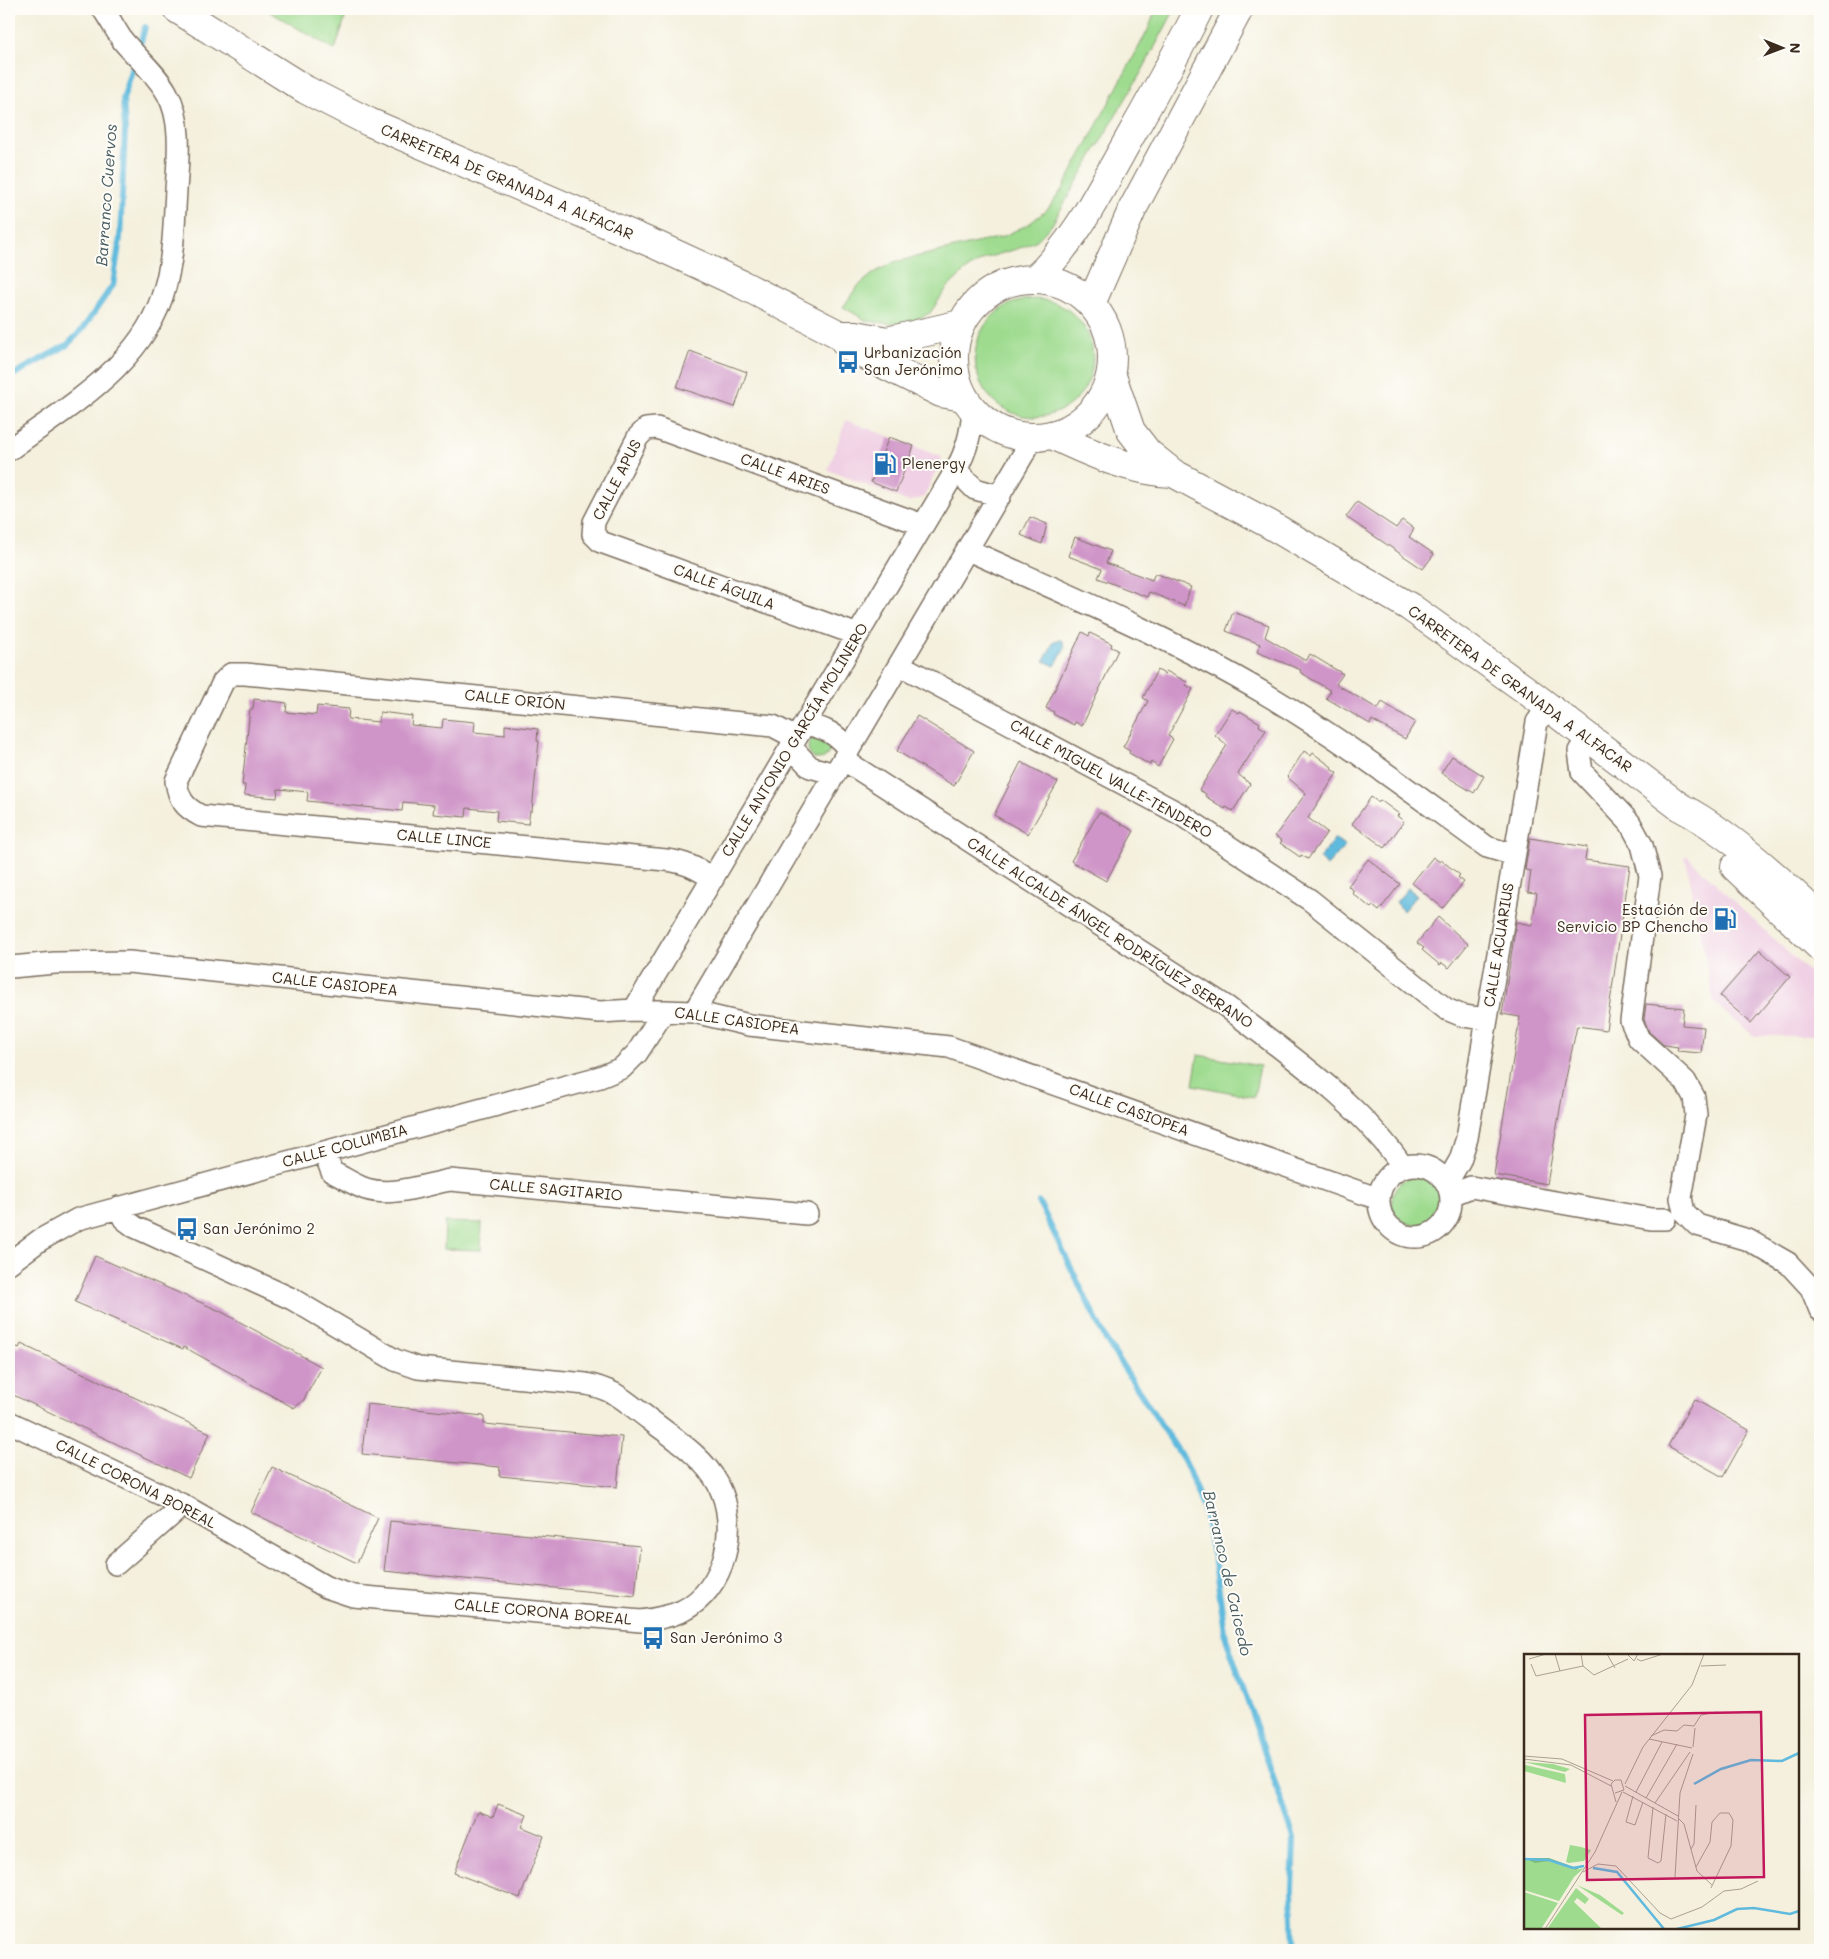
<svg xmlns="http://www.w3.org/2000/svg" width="1829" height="1959" font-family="Mali,sans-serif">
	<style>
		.built { fill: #f0d0e4 }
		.green { fill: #9edb8f; stroke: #6c8256 }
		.water { fill: #5fbadd; stroke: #4d727e }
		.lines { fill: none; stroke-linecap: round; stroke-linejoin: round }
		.stream { stroke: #5fbadd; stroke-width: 6 }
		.building { fill: #cf94c8 }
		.street-casing { stroke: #7c6f61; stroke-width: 24 }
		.secondary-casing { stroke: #7c6f61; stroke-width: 30 }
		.primary-casing { stroke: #7c6f61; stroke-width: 30 }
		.street { stroke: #fff; stroke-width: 21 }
		.secondary { stroke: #fff; stroke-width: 28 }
		.primary { stroke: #fff; stroke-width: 28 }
		.labels { text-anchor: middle; stroke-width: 4; stroke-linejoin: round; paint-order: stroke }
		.street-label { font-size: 15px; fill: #3b2a1e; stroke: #fdfcf7 }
		.poi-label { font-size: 15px; fill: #3b2a1e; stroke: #fdfcf7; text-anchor: start }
		.water-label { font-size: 16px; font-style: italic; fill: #485c61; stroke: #fdfcf7 }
		.inset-river { fill: none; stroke: #5fbadd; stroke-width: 2.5 }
		.inset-road { fill: none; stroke: #aaa191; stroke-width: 1 }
		.view { fill: #c2185b; fill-opacity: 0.15; stroke: #c2185b; stroke-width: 2.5 }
		.inset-edge { fill: none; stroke: #3b2a1e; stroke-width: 2.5 }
	</style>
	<rect width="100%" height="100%" fill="#fdfcf7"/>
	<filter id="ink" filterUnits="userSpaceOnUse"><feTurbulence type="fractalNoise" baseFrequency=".02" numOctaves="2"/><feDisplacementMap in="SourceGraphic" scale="10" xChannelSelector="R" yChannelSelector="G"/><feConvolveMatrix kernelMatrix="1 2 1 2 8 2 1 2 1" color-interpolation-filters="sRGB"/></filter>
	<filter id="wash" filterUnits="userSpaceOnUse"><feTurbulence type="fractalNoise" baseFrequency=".0096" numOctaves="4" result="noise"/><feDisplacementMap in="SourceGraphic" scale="20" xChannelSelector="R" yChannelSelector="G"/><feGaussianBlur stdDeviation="1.12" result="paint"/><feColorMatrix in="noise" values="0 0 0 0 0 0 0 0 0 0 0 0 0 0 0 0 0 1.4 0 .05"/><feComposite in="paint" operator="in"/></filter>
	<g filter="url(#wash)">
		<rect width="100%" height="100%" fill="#f4f0dd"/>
		<path class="built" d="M846 420 942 457 924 497 909 502 828 470Z
			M1685 854 1820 983V1036H1754L1714 1003Z"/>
		<path class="green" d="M265 9H348L335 50Z
			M1156 9H1175L1142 71 1051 226 1037 240 1020 248 986 258 965 271 947 288 930 313 913 321 893 324 867 321 843 307 857 287 874 273 894 262 1002 237 1029 224 1048 209 1063 188 1148 30Z
			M975 358a59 59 0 1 1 118 0a59 59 0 1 1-118 0Z
			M808 748a11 11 0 1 1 22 0a11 11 0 1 1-22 0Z
			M1198 1055 1260 1066 1254 1097 1193 1085Z
			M1392 1201a24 24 0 1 1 48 0a24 24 0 1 1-48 0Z
			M445 1222 482 1223 481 1250 444 1249Z"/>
		<path class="water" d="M1059 640 1063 641 1065 647 1055 666 1044 661 1054 641Z
			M1335 838 1345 846 1327 866 1320 858Z
			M1408 888 1417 895 1403 911 1396 902Z"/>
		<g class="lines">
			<path class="stream" d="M138 52 145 27
				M9 377 67 345 82 330 113 285 120 238 125 129 123 99 135 61
				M1039 1202 1107 1342 1184 1460 1202 1505 1214 1556 1226 1638 1294 1838 1292 1890 1294 1950"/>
		</g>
		<g id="blocks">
			<path class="building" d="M690 351 747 372 735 407 677 387Z
				M889 437 914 446 896 492 871 482Z
				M1357 502 1396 528 1402 520 1414 529 1409 537 1434 554 1423 569 1346 517Z
				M1030 517 1047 524 1042 544 1021 535Z
				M1075 537 1111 551 1106 563 1152 580 1155 573 1191 587 1184 606 1149 592 1147 597 1098 578 1102 569 1068 556Z
				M1233 612 1269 625 1265 637 1306 661 1310 654 1343 674 1336 684 1378 709 1382 702 1415 722 1405 739 1372 720 1370 724 1326 698 1331 691 1300 672 1301 670 1257 652 1260 644 1226 631Z
				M1082 632 1089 636 1090 633 1112 644 1111 647 1118 650 1082 726 1075 722 1074 725 1053 714 1054 712 1046 708Z
				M1157 670 1165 674 1166 671 1187 682 1186 685 1193 689 1168 736 1173 739 1158 767 1151 762 1150 765 1129 753 1130 751 1123 747 1148 701 1143 698Z
				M254 699 287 703 286 712 316 715 317 706 349 709 348 719 379 722 380 712 412 716 411 725 442 728 443 719 475 722 474 732 505 735V725L538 729 537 741H539L532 811H530L528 824 496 821 497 811 467 808 466 817 433 814 434 805 403 802 402 811 307 801 308 792 278 789 277 798 244 795 245 785H242L250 709H253Z
				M1232 709 1239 713 1240 711 1260 723 1259 726 1266 730 1238 774 1250 784 1233 811 1226 807 1225 809 1205 796 1206 794 1199 790 1227 745 1215 735Z
				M917 716 974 751 954 786 897 751Z
				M1304 751 1311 756 1313 753 1332 767 1331 769 1337 773 1308 818 1327 832 1308 859 1301 855 1300 857 1280 843 1282 841 1275 836 1306 793 1287 777Z
				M1452 756 1484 776 1474 793 1441 773Z
				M1021 762 1058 782 1028 834 994 815Z
				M1371 797 1378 802 1380 800 1399 814 1397 816 1404 821 1385 848 1352 824Z
				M1099 812 1134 831 1106 881 1071 861Z
				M1530 838 1587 847 1585 860 1630 866 1606 1030 1577 1026 1563 1092 1547 1184 1494 1175 1520 1017 1502 1014 1514 937 1516 922 1532 925 1537 893 1528 892 1531 871 1525 870Z
				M1433 857 1440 862 1441 860 1460 875 1458 877 1464 882 1443 908 1412 883Z
				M1368 859 1400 884 1379 911 1373 906 1371 908 1352 893 1354 891 1348 886Z
				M1438 917 1468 944 1449 968 1442 963 1440 965 1422 950 1424 948 1417 943Z
				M1760 950 1790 977 1751 1023 1720 996Z
				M1646 1004 1684 1008 1682 1025 1704 1027 1701 1053 1677 1051 1678 1047 1664 1045 1649 1032 1644 1019Z
				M95 1256 220 1311 322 1367 303 1401 294 1408 184 1347 183 1349 75 1302Z
				M9 1343 19 1348 21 1344 210 1433 189 1478 9 1393Z
				M1694 1399 1749 1430 1723 1477 1668 1446Z
				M367 1404 484 1416V1424L622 1437 617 1487 499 1476 500 1467 362 1454Z
				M272 1467 378 1518 357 1563 251 1512Z
				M390 1521 640 1546 635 1596 384 1571Z
				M498 1804 527 1815 522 1827 544 1836 520 1898 454 1873 478 1811 493 1817Z"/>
		</g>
	</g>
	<g filter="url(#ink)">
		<use href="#blocks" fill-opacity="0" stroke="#7c6f61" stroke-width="1"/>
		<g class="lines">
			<defs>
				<path id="street" d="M9 450C68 406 145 364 165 287 174 255 174 223 176 190 178 160 183 120 167 93 156 73 137 58 123 41 116 31 110 19 103 9
					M956 470 975 489 1000 496
					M968 550C1068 595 1169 637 1264 693 1342 739 1414 794 1487 847L1514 855
					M858 635 601 542 593 534 594 522 638 437 646 429 657 428 923 525
					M900 665 1180 814 1310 900 1446 1009 1463 1016 1487 1019
					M805 724C825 728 837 734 849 750
					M1588 738 1579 751 1582 772 1630 823 1642 845 1650 876 1631 1021 1639 1039 1685 1081 1694 1097 1696 1115 1681 1198 1684 1212 1697 1225 1748 1240 1788 1263 1811 1288 1820 1310
					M791 747 810 767 835 774
					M844 760 1227 1007C1287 1054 1360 1103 1403 1167
					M713 879C697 868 685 862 666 860L201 816C184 807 179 800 176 781L223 682 231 674H245L773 726 796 738
					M11 967 55 963 129 962 600 1012 634 1010 694 1012 749 1025 949 1047 1379 1199
					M634 1010 956 470C967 450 971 433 973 410
					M694 1012 1033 438
					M324 1152 332 1172C343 1177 354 1185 366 1189 392 1197 424 1185 450 1180L807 1214
					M1379 1201a36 36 0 1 1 72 0a36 36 0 1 1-72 0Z
					M1447 1183 1460 1160 1467 1138 1537 722 1548 707
					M1451 1195 1471 1187 1651 1219H1665
					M9 1263 40 1240 78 1219 600 1077 622 1068 637 1053 664 1011
					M9 1422 183 1505 326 1587 353 1596 641 1621C655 1619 669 1617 682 1611 726 1589 740 1526 718 1484 703 1456 673 1438 649 1419 638 1411 627 1401 615 1394 605 1389 597 1386 586 1384L418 1368 395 1360 292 1299 135 1227 124 1219 119 1207
					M116 1564 183 1505"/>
				<path id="secondary" d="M1111 373 1131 431 1148 453 1173 473 1269 524 1410 607 1526 690 1680 807C1727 831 1782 881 1820 918
					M1052 435C1089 453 1131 471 1172 473
					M1735 867 1820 947"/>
				<path id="primary" d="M177 9 306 90 369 122 656 245 743 285 840 335 849 347 941 393 963 397
					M1036 278C1075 241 1095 199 1121 153 1148 105 1175 58 1199 9
					M954 358a79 79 0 1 1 158 0a79 79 0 1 1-158 0Z
					M1091 304 1133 208 1239 9
					M841 335H856L887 341 961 324"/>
			</defs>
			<use href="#street" class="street-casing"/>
			<use href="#secondary" class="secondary-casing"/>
			<use href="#primary" class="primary-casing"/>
			<use href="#street" class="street"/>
			<use href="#secondary" class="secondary"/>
			<use href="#primary" class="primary"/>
		</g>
	</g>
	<defs>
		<symbol id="bus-bare" viewBox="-9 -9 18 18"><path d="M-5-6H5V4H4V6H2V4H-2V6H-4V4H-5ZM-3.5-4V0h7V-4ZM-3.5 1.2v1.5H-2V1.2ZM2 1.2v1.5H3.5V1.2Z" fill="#1f6fb2" stroke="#fdfcf7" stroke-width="2.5" paint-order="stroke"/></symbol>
		<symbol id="fuel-bare" viewBox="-9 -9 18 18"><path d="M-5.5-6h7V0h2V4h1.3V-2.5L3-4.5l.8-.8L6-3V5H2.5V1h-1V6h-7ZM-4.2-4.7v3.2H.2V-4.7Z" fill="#1f6fb2" stroke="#fdfcf7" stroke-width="2.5" paint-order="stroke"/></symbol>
	</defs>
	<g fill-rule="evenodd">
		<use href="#bus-bare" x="832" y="346" width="32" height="32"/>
		<use href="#fuel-bare" x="869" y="448" width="32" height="32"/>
		<use href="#fuel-bare" x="1709" y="903" width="32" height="32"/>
		<use href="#bus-bare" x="171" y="1213" width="32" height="32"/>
		<use href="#bus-bare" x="637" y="1622" width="32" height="32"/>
	</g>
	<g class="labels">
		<g class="street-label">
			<text transform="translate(507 182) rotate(23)" y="5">CARRETERA DE GRANADA A ALFACAR</text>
			<text transform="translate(785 474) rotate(20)" y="5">CALLE ARIES</text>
			<text transform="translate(617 480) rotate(-63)" y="5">CALLE APUS</text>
			<text transform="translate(724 587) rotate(20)" y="5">CALLE ÁGUILA</text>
			<text transform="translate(1520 689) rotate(36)" y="5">CARRETERA DE GRANADA A ALFACAR</text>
			<text transform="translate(515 700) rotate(6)" y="5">CALLE ORIÓN</text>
			<text transform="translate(795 740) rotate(-59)" y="5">CALLE ANTONIO GARCÍA MOLINERO</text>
			<text transform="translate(1111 779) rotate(29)" y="5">CALLE MIGUEL VALLE-TENDERO</text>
			<text transform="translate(444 839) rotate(5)" y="5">CALLE LINCE</text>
			<text transform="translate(1110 933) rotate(33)" y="5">CALLE ALCALDE ÁNGEL RODRÍGUEZ SERRANO</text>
			<text transform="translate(1499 945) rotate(-81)" y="5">CALLE ACUARIUS</text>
			<text transform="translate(335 984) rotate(6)" y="5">CALLE CASIOPEA</text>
			<text transform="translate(737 1021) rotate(8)" y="5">CALLE CASIOPEA</text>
			<text transform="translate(1129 1110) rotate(20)" y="5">CALLE CASIOPEA</text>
			<text transform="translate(345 1146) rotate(-15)" y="5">CALLE COLUMBIA</text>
			<text transform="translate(556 1190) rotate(5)" y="5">CALLE SAGITARIO</text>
			<text transform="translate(136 1484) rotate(27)" y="5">CALLE CORONA BOREAL</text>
			<text transform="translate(543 1612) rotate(5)" y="5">CALLE CORONA BOREAL</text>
		</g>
		<g class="poi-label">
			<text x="864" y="358">Urbanización<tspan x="864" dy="17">San Jerónimo</tspan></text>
			<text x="902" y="469">Plenergy</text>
			<text x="1708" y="915" text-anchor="end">Estación de<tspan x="1708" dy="17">Servicio BP Chencho</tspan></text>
			<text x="203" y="1234">San Jerónimo 2</text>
			<text x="670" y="1643">San Jerónimo 3</text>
		</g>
		<g class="water-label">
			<text transform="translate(106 195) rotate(-86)" y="6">Barranco Cuervos</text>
			<text transform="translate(1228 1573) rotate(77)" y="6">Barranco de Caicedo</text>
		</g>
	</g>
	<g transform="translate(1524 1654)">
		<rect width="275" height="275" fill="#f4f0dd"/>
		<path d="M0 108 29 110 46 115 41 118ZM1 111 41 120 42 129 0 117ZM46 191 57 193 67 196 60 207 45 209 42 208ZM0 206 25 207 52 216 60 214 50 223 35 247 0 236ZM53 231 76 241 100 259 98 261ZM52 234 65 245 61 250 53 244 50 248 78 275H23ZM0 238 34 249 17 275H0Z" fill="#9edb8f"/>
		<path d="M0 204H25L50 213 61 211 52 216 25 207 11 209Z" fill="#7ebb7a"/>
		<path class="inset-river" d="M170 130 197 115 227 106 258 107 275 99M0 205 25 206 49 214 60 212M69 214 93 218 140 275M153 275 190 266 213 255 230 254 266 260 275 257"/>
		<path class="inset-road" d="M31 0 36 17M57 0 59 12 70 21 104 5M83 0 91 14M103 0 110 7 114 0M5 5 22 0M113 5 117 7 139 0M7 10 12 22 59 12M177 12 202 11M127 82 140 76 153 77 160 71 170 72 177 61 193 58M125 85 168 94M169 93 171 74M0 102 38 105 89 127M0 105 47 111 87 132M101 130 119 93 168 31 180 0M101 132 154 162M99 138 153 167M112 138 138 88M91 139 100 136 97 126H91L87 130 92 148M109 142 102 168 111 171 119 148M122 144 153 90M131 149 166 98M129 153 124 204 134 209 137 207 142 160M154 164 160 170 173 217 188 231M167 195 170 190 172 151M172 213 186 188 188 168 196 159H205L209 166 207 192 187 234M59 218 74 210 92 212 136 259 147 265 178 253 200 237 217 235 234 227M151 223 156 139 169 100M21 275 71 198 98 138"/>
		<path class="view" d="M237 58 240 223 63 226 61 61Z"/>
		<rect width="275" height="275" class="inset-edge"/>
	</g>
	<rect width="1829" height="1959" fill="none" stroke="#fdfcf7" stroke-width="30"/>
	<g transform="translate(1782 48) rotate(91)" stroke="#fdfcf7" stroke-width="4" paint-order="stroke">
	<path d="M0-4L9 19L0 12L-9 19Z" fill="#3b2a1e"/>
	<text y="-8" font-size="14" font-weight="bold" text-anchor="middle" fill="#3b2a1e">N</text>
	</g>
</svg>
